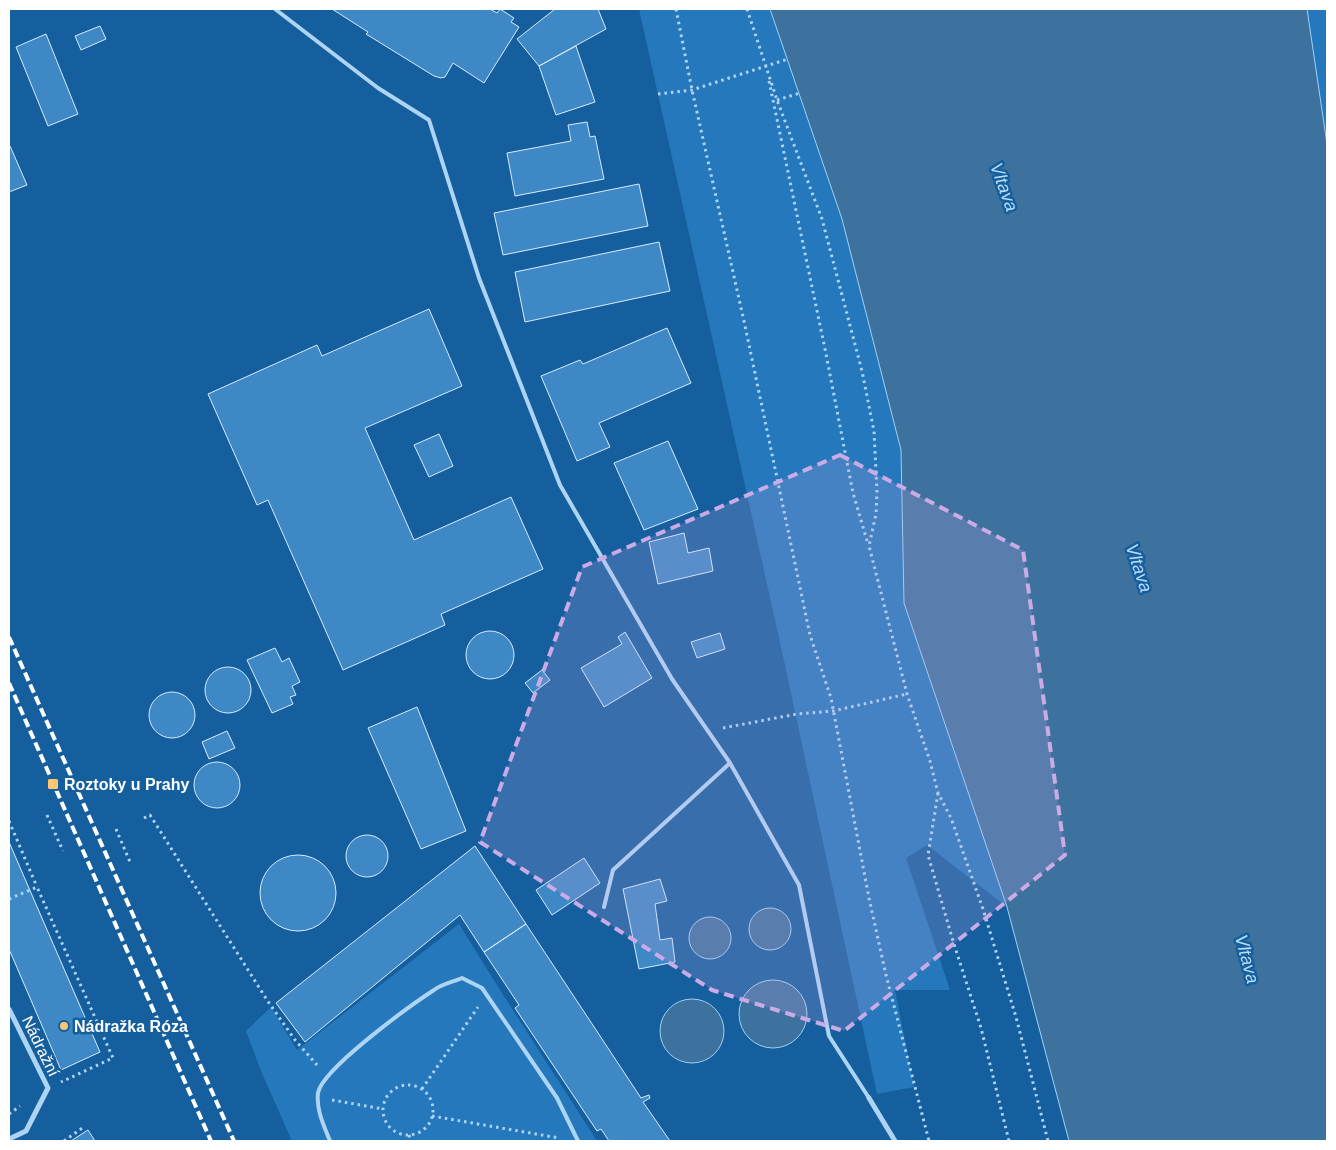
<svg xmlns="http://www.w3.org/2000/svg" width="1336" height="1150" font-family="Helvetica,sans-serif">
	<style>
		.green { fill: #2578bb }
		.water { fill: #3e729e; stroke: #a0d1f6 }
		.building { fill: #3e88c5; stroke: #d6ecfd }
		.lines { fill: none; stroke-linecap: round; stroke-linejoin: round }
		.path { stroke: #aed4f3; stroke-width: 3; stroke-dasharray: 2.5 4; stroke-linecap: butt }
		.service { stroke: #aed4f3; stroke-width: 4 }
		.minor { stroke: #aed4f3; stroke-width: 5 }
		.rail { stroke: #fff; stroke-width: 4; stroke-dasharray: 9 4; stroke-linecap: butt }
		.marked { fill: #caabe5; fill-opacity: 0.2; stroke: #caabe5; stroke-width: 4; stroke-dasharray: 10 6; stroke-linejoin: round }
		.poi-dot { fill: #ffc770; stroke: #155f9e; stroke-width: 2 }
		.labels { text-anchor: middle; stroke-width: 5; stroke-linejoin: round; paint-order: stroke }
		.poi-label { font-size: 16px; font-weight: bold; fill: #fff; stroke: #155f9e; text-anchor: start }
		.street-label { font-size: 16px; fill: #fff; stroke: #155f9e }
		.water-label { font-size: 18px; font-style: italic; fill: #badef9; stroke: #155f9e }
	</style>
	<rect width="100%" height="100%" fill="#155f9e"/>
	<path class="green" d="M639 9H770L842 219 901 450 904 603 1007 907 927 845 906 858 950 990H895L914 1087 877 1094 783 656Z
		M1307 9H1327V144Z
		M459 924 500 990 597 1141H292L261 1071 246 1031 271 1007 297 1050Z"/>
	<path class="water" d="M770 9H1307L1327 144V1141H1069L1007 907 904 603 901 450 842 219Z
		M749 929a21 21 0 1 1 42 0a21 21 0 1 1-42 0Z
		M689 938a21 21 0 1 1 42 0a21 21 0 1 1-42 0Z
		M739 1014a34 34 0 1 1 68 0a34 34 0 1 1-68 0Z
		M660 1031a32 32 0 1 1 64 0a32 32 0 1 1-64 0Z"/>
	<path class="building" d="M332 9H490L497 13 500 9 514 18 511 22 519 27 484 83 453 63 445 77 441 78 434 76 366 34 368 32Z
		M555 9H598L606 29 539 66 517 39Z
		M100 26 106 39 81 50 75 36Z
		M46 34 78 114 48 126 16 47Z
		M576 46 595 102 556 115 539 66Z
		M587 122 590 137 595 136 604 179 515 196 507 153 571 141 568 125Z
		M10 146 27 185 9 192V147Z
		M639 184 648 226 503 255 494 213Z
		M659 242 670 291 525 322 515 272Z
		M429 309 462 386 365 428 414 540 511 497 543 569 441 614 445 625 343 670 268 500 257 505 208 394 317 345 322 356Z
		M667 328 691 383 599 423 610 447 577 461 541 376 580 360 583 364Z
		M439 434 453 466 429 477 414 445Z
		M668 441 698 509 644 530 614 463Z
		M684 533 688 553 709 548 713 571 658 584 649 542Z
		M466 655a24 24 0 1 1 48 0a24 24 0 1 1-48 0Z
		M625 632 652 678 604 707 581 668 622 644 618 637Z
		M720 633 725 649 697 658 691 642Z
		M275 648 282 662 289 658 300 682 292 686 296 695 290 697 293 704 272 713 247 660Z
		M205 690a23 23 0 1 1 46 0a23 23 0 1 1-46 0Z
		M542 670 550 680 533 693 525 683Z
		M149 715a23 23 0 1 1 46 0a23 23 0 1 1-46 0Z
		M417 707 466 831 421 849 368 728Z
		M227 731 235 748 209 759 202 742Z
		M194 785a23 23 0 1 1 46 0a23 23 0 1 1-46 0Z
		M346 856a21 21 0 1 1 42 0a21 21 0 1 1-42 0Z
		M9 842 100 1052 61 1070 9 949Z
		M475 846 526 924 484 952 460 915 305 1042 276 1003Z
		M260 893a38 38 0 1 1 76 0a38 38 0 1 1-76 0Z
		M584 858 600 883 552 915 536 890Z
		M660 879 667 901 655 904 660 940 672 938 675 962 639 969 623 889Z
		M526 924 641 1098 649 1095 650 1098 643 1102 670 1141H609L601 1129 597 1131 515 1008 519 1005 484 952Z
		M88 1130 95 1141H71Z"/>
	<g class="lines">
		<path class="path" d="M676 9 692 90 744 321 810 635 831 698 869 898 886 975 929 1141
			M747 9 777 100 822 219 862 371 874 431 877 492 876 514 869 546 907 694 930 761 938 793 951 818 983 909 1016 1017 1048 1141
			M769 81 825 349 853 493 868 544
			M658 94 692 90 788 59
			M777 100 800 93
			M723 728 797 714 833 711 907 694
			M938 793 928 855 953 941 981 1028 1009 1141
			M47 815 63 851
			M144 818 150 815 267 1000 295 1040 317 1065
			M9 821 37 887
			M116 829 130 862
			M9 899 37 887 113 1058 61 1082
			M383 1110a25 25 0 1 1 50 0a25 25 0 1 1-50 0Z
			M422 1089 478 1007
			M332 1100 383 1109
			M9 1114 20 1106
			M432 1116 559 1138
			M409 1135 411 1141
			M64 1141 85 1126"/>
		<path class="service" d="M275 9 378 88 429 120 479 278 560 485 672 679 730 763 799 885 829 1036 869 1098
			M604 907 613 870 730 763
			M330 1141C324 1126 316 1110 318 1093 322 1069 411 1005 434 990 442 984 453 982 462 978L482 988 557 1098 578 1141"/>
		<path class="minor" d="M9 1009 48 1088 26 1131 9 1139
			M869 1098 895 1141"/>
		<path class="rail" d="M9 637 234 1141
			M9 683 211 1141"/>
	</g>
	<path class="marked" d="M840 455 1023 550 1065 855 844 1031 712 990 480 842 582 567Z"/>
	<g class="poi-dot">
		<rect x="47" y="778" width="12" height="12" rx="2.5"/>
		<circle cx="64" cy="1026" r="5"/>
	</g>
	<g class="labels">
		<g class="poi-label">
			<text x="64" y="790">Roztoky u Prahy</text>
			<text x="74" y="1032">Nádražka Róza</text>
		</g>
		<g class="street-label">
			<text transform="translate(41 1046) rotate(64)" y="6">Nádražní</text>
		</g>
		<g class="water-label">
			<text transform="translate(1004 187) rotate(70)" y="6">Vltava</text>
			<text transform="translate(1139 568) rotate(72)" y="6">Vltava</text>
			<text transform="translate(1247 959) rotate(75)" y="6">Vltava</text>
		</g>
	</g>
	<rect width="1336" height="1150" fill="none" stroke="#ffffff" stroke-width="20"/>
</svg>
